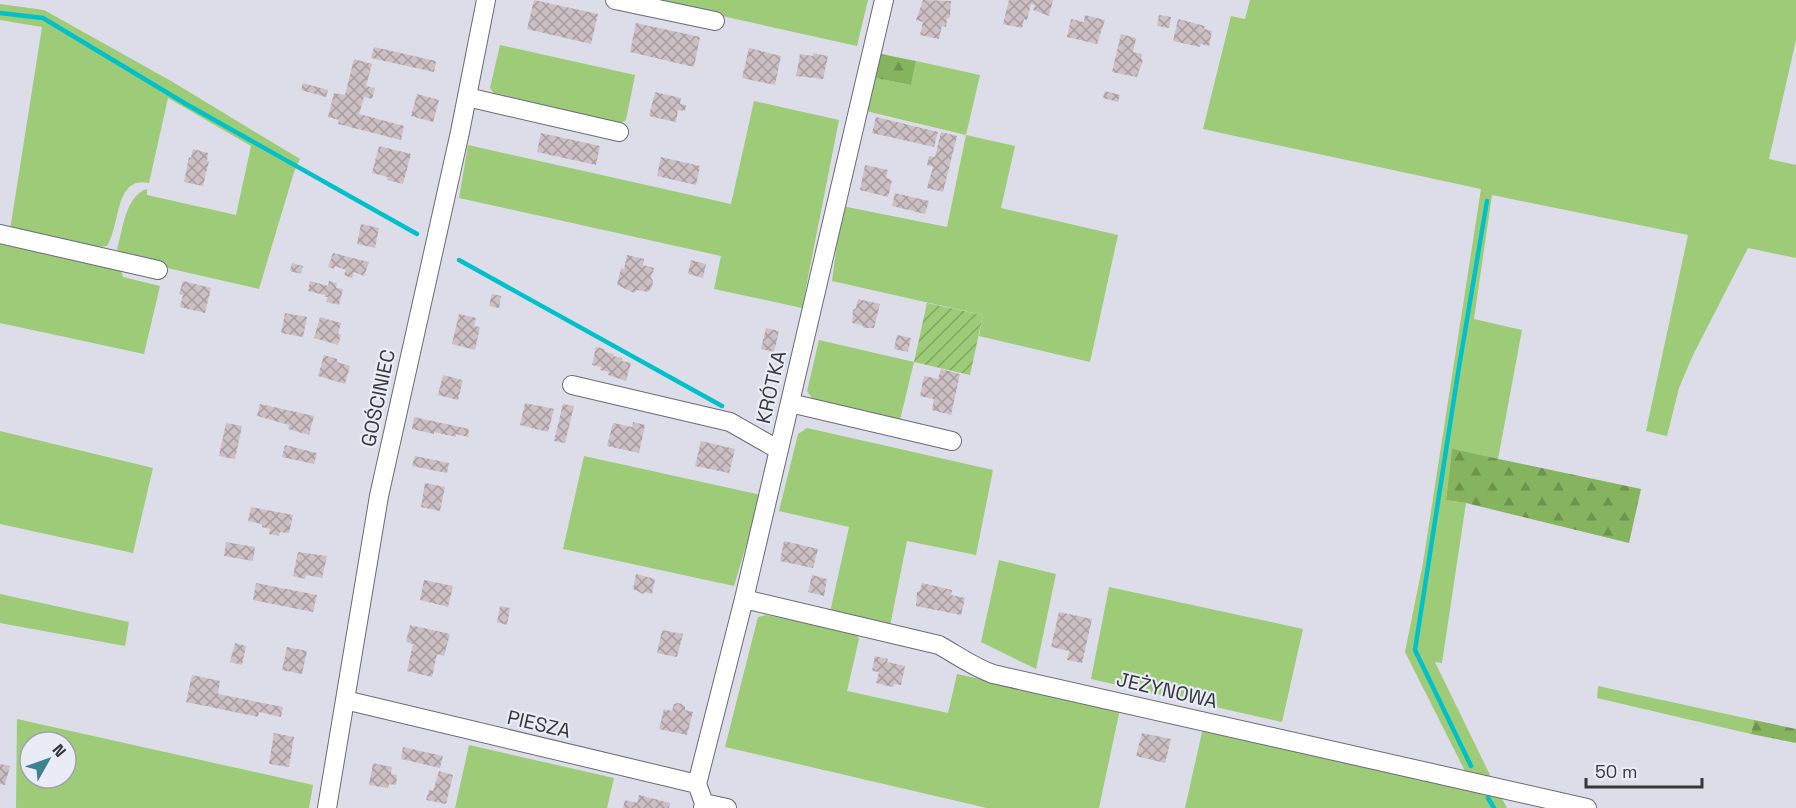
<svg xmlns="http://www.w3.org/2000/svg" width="1796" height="808" font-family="'Space Grotesk',sans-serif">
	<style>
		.grass { fill: #9dcb77; fill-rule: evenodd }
		.forest { fill: url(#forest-firs) }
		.garden { fill: url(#garden-furrows) }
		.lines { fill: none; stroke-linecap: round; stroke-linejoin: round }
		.stream { stroke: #00c1ca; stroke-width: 4.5 }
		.building { fill: url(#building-cross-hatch) }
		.minor-casing { stroke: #6a6b75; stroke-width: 20 }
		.minor { stroke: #fff; stroke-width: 18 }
		.labels { text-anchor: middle; stroke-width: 4.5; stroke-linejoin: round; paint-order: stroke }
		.street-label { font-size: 20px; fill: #36363b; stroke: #e9ebf7 }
	</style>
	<defs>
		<pattern id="forest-firs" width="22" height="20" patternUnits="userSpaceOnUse" patternTransform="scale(1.5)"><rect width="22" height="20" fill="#86b45e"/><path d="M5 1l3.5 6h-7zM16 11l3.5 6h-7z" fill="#6e934f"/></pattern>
		<pattern id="garden-furrows" width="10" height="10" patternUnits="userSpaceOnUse" patternTransform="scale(1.5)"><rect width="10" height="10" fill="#9dcb77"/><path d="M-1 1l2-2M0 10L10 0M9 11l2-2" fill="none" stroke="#81a663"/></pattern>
		<pattern id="building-cross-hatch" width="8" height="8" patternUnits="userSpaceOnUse" patternTransform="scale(1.5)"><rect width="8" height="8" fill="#ccbfc4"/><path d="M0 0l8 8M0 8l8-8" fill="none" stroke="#a69ca0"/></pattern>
	</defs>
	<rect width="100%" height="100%" fill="#dcdde9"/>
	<path class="grass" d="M650 0H868L857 46Z
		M1250 0H1796V40L1769 159 1796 165V258L1748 248 1693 355 1679 388 1667 436 1646 431 1688 235 1492 195 1474 319 1522 330 1498 459 1452 450 1446 500 1466 503 1442 663 1435 662 1491 777 1466 773 1405 652 1423 563 1481 189 1203 129 1231 16 1245 19Z
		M0 4 44 10 171 81 300 159 294 172 259 289 163 267 125 257 117 249C123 230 125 196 147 189V195L236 215 251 146 168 98 149 183C114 176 121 225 107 246L98 247 10 230 42 27 0 20Z
		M500 45 635 75 626 120 616 126 499 100 490 88Z
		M916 61 980 75 966 135 1015 146 1001 208 1118 235 1090 362 979 336 983 315 832 281 842 206 947 227 966 135 866 111 870 77 911 85Z
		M754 101 839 120 802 308 714 289 721 256 459 198 468 145 731 204Z
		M0 240 120 267 123 277 160 286 144 354 0 323Z
		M819 340 914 362 900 420 814 401 807 391Z
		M807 428 993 470 976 555 907 541 890 626 830 612 849 527 779 511 798 434Z
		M0 431 153 468 133 553 0 524Z
		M584 456 761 495 734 586 563 549Z
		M999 560 1056 574 1036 669 981 642Z
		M1109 587 1303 629 1282 722 1091 679Z
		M0 594 129 622 125 646 0 623Z
		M766 615 856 632 859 639 847 691 948 713 957 674 1120 709 1099 808H987L725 747 758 617Z
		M1598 686 1754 720 1751 734 1597 698Z
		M17 719 313 785 309 808H16ZM30 742H66V778H30Z
		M1203 728 1498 791 1507 808H1185Z
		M469 745 614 778 607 808H455Z"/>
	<path class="forest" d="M876 53 916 61 911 85 870 77Z
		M1452 449 1641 489 1629 543 1466 503 1446 500Z
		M1754 720 1796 729V743L1751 734Z"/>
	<path class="garden" d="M927 303 983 315 970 375 914 362Z"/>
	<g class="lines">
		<path class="stream" d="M0 13 43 18 186 104 417 234
			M459 260 722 406
			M1471 766 1415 650 1458 373 1487 201
			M1488 798 1494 808"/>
	</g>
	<path class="building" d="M534 0 598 14 591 44 527 29Z
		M923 0 951 1 950 17 947 19 946 27 942 26 939 39 920 35 923 22 916 20Z
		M1009 0H1053L1049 16 1033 10 1035 5 1031 4 1027 20 1024 19 1022 28 1003 24Z
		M1085 15 1105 20 1097 44 1067 37 1071 19 1084 22Z
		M1159 15 1171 17 1169 28 1157 26Z
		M1178 19 1205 26 1204 29 1212 31 1209 46 1201 44 1200 47 1173 41Z
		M636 23 700 37 694 67 630 52Z
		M1121 34 1136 38 1133 52 1142 54 1141 59 1143 60 1137 77 1112 72Z
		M374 47 436 61 434 72 371 58Z
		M749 48 781 56 775 85 742 78Z
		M813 53 828 56 823 79 796 76 800 54 813 56Z
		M354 59 372 64 366 86 375 88 372 99 364 97 359 114 404 126 401 140 338 124 339 120 328 117 334 93 345 95Z
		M303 83 328 90 326 97 301 90Z
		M1105 91 1120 95 1118 102 1103 98Z
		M655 92 681 98 680 104 686 105 685 111 678 110 676 122 649 116Z
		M417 94 439 100 433 122 411 116Z
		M876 117 938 132 934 147 872 133Z
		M941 132 957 136 943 192 927 188 933 167 927 165 929 156 935 157Z
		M541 133 600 146 596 165 537 152Z
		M379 146 411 154 403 184 387 180 388 177 372 173Z
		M193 149 208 153 207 161H209L203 186 184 182 189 157 191 158Z
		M661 157 700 166 696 185 657 176Z
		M865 165 888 170 886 178 892 180 888 197 860 190Z
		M895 193 929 201 925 214 892 206Z
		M361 224 379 228 375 248 357 244Z
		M333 253 369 262 364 276 354 272 352 278 344 275 346 270 335 266 334 269 328 267Z
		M627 255 644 259 643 265 654 268 651 278 653 281 652 287 648 292 637 290 634 293 617 285 621 268 624 269Z
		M691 260 706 264 703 278 688 274Z
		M292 263 303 266 301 274 290 271Z
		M183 281 211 288 205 313 180 307 183 295 179 294Z
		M310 281 328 286 329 281 337 283 336 288 343 289 339 305 326 302 328 297H325V295L308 291Z
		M492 294 501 296 499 308 489 306Z
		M858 299 880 304 874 328H864L862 325 852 323 853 310 856 308Z
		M285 313 307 317 303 337 281 333Z
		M459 314 476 318 474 326 480 327 475 350 452 344Z
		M320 317 341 323 338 334 341 335 338 345 314 338Z
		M766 328 779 331 774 352 761 349Z
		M897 335 911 338 908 352 894 349Z
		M596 347 605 349V352L614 354 613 356 622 358V361L631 363 626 381 608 375 609 372 600 370 601 367 592 365Z
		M324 355 337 359V362L350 366 345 384 318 376Z
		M941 369 960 374 951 415 932 410 934 399 920 396 924 376 938 379Z
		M443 375 463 380 458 400 438 395Z
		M525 403 554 409 548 432 520 425Z
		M260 404 314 416 309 435 288 429 289 425 257 416Z
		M563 404 574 406 565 443 554 441Z
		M414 417 469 429 468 437 456 434V437L434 432V434L412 429Z
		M633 422 645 425 639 453 607 446 613 423 632 427Z
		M226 423 242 426 235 459 219 456Z
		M701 441 735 449 729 473 695 466Z
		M285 445 317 453 314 464 282 457Z
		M415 456 449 463 447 473 412 466Z
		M425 483 445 487 440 511 421 507Z
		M251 507 293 515 289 533 280 532 279 536 269 534 270 529 262 527V524L248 521Z
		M784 541 818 549 813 568 780 561Z
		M226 542 255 547 253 561 224 556Z
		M298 552 327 556 322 578 306 575 305 579 293 576Z
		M636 574 655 579 652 594 645 592 643 594 633 589Z
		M812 575 827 579 824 596 808 592Z
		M424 580 453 586 448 607 420 600Z
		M256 583 317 595 313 612 253 600Z
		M922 583 952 590 951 595 965 598 961 615 916 606 917 592 920 591Z
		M500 606 510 608 507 625 497 622Z
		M1059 612 1092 619 1082 663 1067 660 1069 651 1051 647Z
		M410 625 450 634 444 656 437 654 432 677 407 671 413 644 406 642Z
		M662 630 683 634 677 657 657 653Z
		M235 643 246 646 242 665 230 662Z
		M287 647 307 651 302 674 282 670Z
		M875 656 888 659 887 662 905 666 901 685 894 684 893 687 876 683 879 672 872 671Z
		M192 675 220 681 218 694 283 707 281 717 259 712 258 717 186 702Z
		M678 703 682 704 685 707V710L693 712 687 735 659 729 664 709 672 711 674 704Z
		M274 733 294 737 289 767 269 764Z
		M1142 733 1171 739 1165 763 1136 756Z
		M403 747 443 756 440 768 401 759Z
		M373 763 392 767 391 774 397 775 396 785 389 784 388 788 369 785Z
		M0 764 10 766 5 785 0 784Z
		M439 771 453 775 446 804 426 800 429 790 433 791Z
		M639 795 670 803 669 808H623L625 800 637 803Z"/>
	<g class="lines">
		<defs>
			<path id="minor" d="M615 0 715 21
				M467 97 619 132
				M0 234 158 270
				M572 385 730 422 779 450
				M790 403 952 441
				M744 599 939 645C957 655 973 667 993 674L1587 808
				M345 700 697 784
				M697 784 744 599 884 0
				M697 784 704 803 703 808
				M704 803 727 808
				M327 808 379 496 460 132 486 0"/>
		</defs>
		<use href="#minor" class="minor-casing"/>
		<use href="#minor" class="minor"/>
	</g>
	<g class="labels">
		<g class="street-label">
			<text transform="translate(771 387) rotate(-77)" y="7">KRÓTKA</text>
			<text transform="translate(378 398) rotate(-78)" y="7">GOŚCINIEC</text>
			<text transform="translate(1167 690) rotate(13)" y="7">JEŻYNOWA</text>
			<text transform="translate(539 724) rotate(13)" y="7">PIESZA</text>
		</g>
	</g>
	<g transform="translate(48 760) rotate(50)"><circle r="28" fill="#e9ebf7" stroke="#a1a3ac" stroke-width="1.5"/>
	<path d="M0-4.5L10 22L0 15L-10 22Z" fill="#3e8290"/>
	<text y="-9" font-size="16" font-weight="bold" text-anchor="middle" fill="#36363b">N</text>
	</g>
	<path d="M1586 778v9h116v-9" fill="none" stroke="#36363b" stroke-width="3"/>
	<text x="1595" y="778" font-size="18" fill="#36363b" stroke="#e9ebf7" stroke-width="4.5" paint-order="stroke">50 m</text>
</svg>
